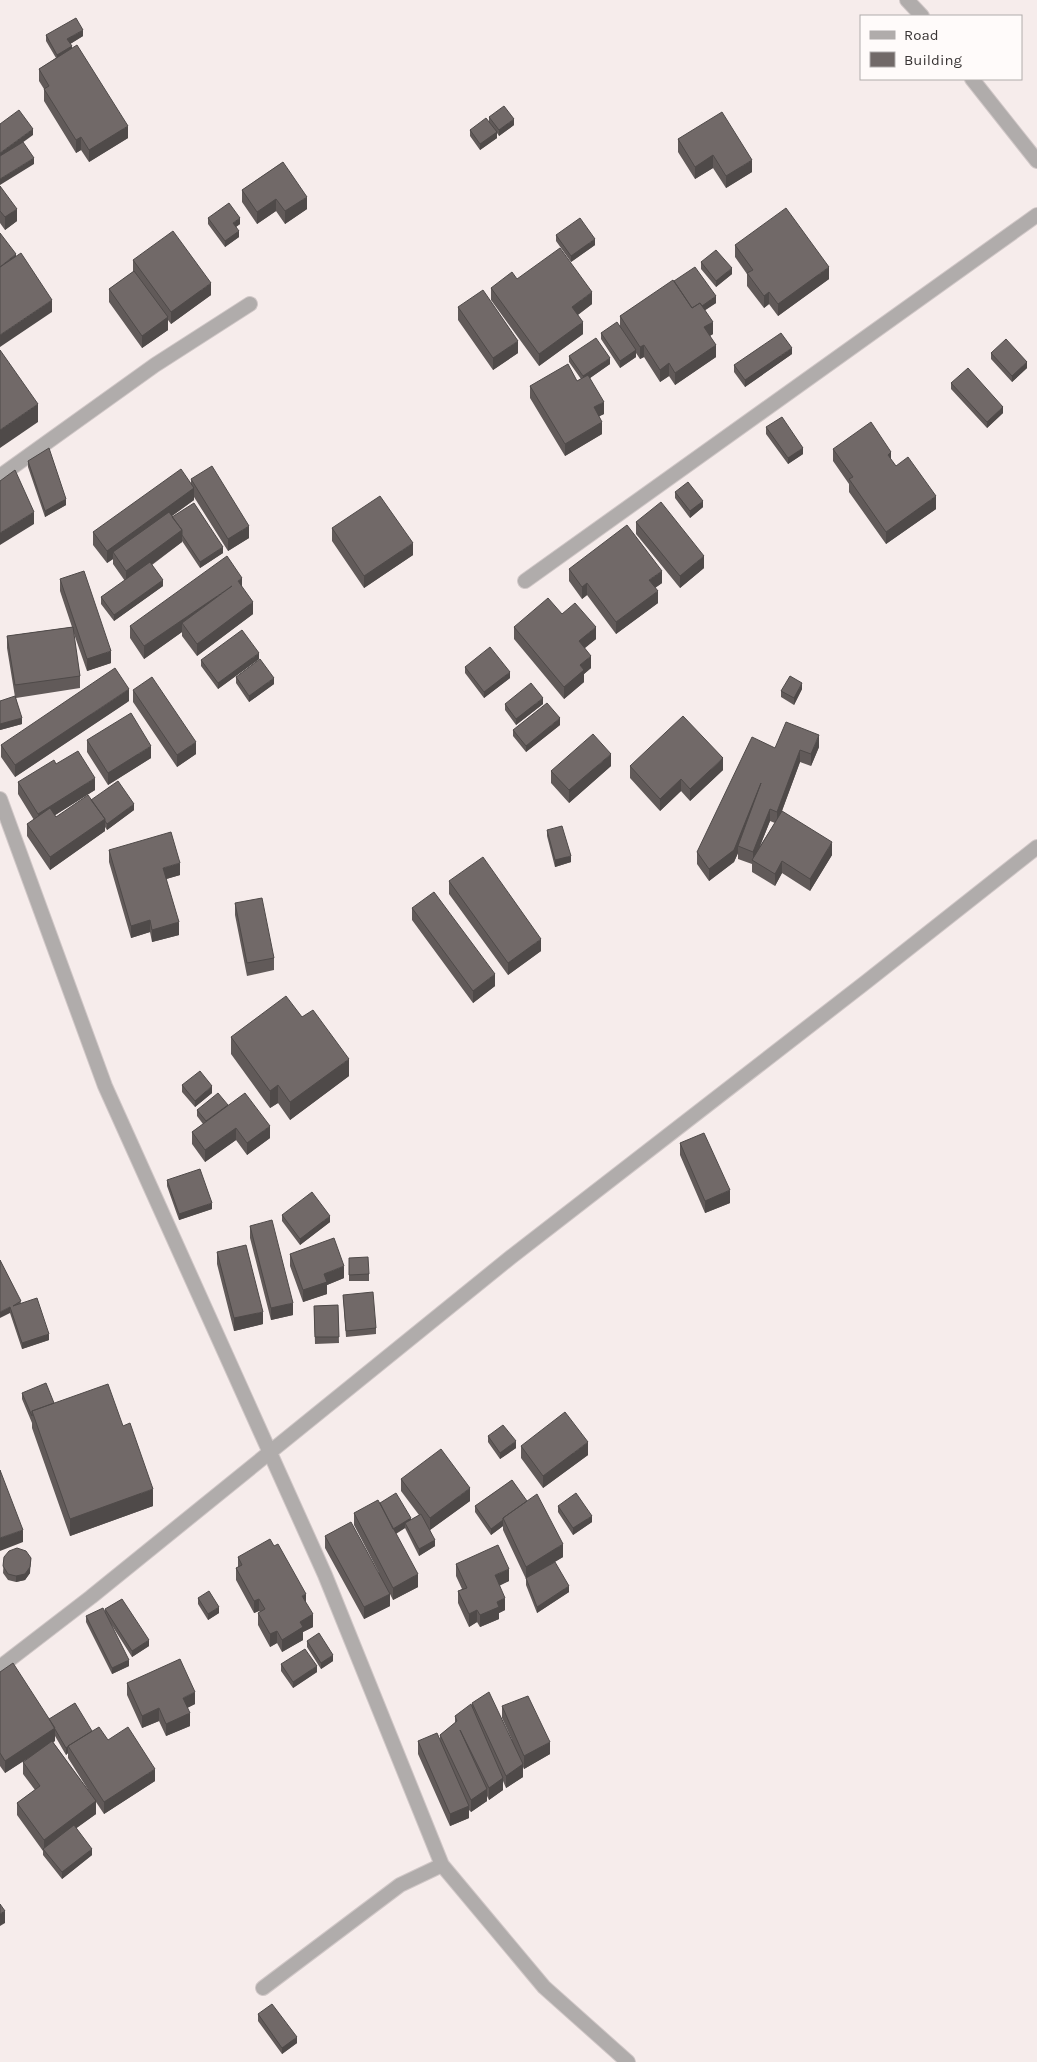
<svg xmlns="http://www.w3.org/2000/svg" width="1037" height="2062" font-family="Karla,sans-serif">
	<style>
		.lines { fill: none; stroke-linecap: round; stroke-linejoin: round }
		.minor-casing { stroke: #d0c7c7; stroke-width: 16 }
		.tertiary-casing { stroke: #d0c7c7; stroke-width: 16 }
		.minor { stroke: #b0acab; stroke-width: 14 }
		.tertiary { stroke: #b0acab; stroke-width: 14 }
		.wall { fill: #615a59; fill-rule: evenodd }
		.shaded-wall { fill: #4f4a49 }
		.building { fill: #716968; stroke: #4f4a49 }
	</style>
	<rect width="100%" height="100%" fill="#f6eceb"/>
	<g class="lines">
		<defs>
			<path id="minor" d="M0 476 155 365 250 304
				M525 581 1037 215
				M0 799 105 1086 325 1575 442 1865 544 1987 628 2062
				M0 1667 91 1597 511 1257 866 982 1037 847
				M263 1988 400 1885 442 1865"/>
			<path id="tertiary" d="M907 0 922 16
				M972 79 1037 161"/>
		</defs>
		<use href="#minor" class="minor-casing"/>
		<use href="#tertiary" class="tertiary-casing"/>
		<use href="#minor" class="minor"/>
		<use href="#tertiary" class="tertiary"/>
	</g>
	<path class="wall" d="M46 35 83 36 70 44 72 48 128 138 89 162 81 150 76 153 44 101V89L39 81V69L56 58 46 41Z
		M489 117 514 125 499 136 497 133V138L480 150 470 136V130L489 121Z
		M678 139 752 172 726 188 713 168 695 179 678 152Z
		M283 162 307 209 285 224 276 211 257 224 242 202V190Z
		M0 186 17 221 5 230 0 223Z
		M208 218 240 224 236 227 239 237 225 247 208 224Z
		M556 235 595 245 571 262 556 241Z
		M735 245 829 279 778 316 769 304 764 308 747 286V274L735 257Z
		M133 260 211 295 171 324 168 320V330L142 348 109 302V289L133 272Z
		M701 262 732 274 716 287 701 269Z
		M517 279 592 304 578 315 583 334 539 366 491 300V288Z
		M674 281 716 303 705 310 713 334 710 336 716 357 675 385 669 376 660 382 644 357 640 359 636 353V357L620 368 601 339V333L620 326V316Z
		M458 307 518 353 493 370 458 320Z
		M991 353 1027 368 1012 382 991 359Z
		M792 354 745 387 734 372V365Z
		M569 356 610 364 590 378 604 414 599 416 602 434 565 456 530 398V386L577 381 581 379 569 362Z
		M951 383 1003 413 987 428 951 389Z
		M766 427 803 454 788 464 766 434Z
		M833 449 891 460 896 466 936 509 886 544 849 492V484L833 461Z
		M28 461 66 505 45 517 28 467Z
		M191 479 249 538 228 551 194 497V500L172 516 223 553 200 568 182 541V542L152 565 163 586 114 621 101 604V597L125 581 113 564V559L107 563 93 545V532L191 483Z
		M675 492 703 507 690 518 675 498Z
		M636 522 704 568 680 588 636 534Z
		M332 528 413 555 364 588 332 541Z
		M569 569 662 583 655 588 658 603 616 634 587 595 582 599 569 581Z
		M60 579 111 663 87 671 73 631 80 676V688L16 698 22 724 0 730V701L15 697 7 648V636L72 627 60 591Z
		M242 588 253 614 197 656 182 636V632L144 659 130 638V626Z
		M562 614 596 639 584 648 591 668 584 674V682L564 699 514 639V627Z
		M259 659 218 689 201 666V660Z
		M465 667 510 678 484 698 465 673Z
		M236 677 274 684 249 702 236 683Z
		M802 689 794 705 781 697V691Z
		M133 690 196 754 177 767 133 702Z
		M129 701 15 777 1 757V745Z
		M505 704H543L516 725 505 710Z
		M560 725 526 752 513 736V730Z
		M87 740 151 758 108 785 87 752Z
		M819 747 811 766 800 762 782 811 832 855 810 891 782 873 775 886 752 872V864L738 859V853L734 862 709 881 697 864V852L775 748ZM770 821 775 823 760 846Z
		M56 764 95 790 55 815 56 817 91 800 134 810 107 830 105 827V831L50 870 27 836V824L34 820 18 794V782Z
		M611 766 569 803 551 783V771Z
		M630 766 723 770 690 801 681 791 660 811 630 778Z
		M547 830 571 862 555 867 547 836Z
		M109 850 180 875 166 879 179 935 152 942 150 932 131 938 109 862Z
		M449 881 541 951 508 975 449 894Z
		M235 903 274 958V970L247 976 235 915Z
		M412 908 495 986 473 1003 412 920Z
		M302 1017 349 1076 290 1120 278 1103 270 1108 231 1054V1037Z
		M182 1085 212 1093 195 1107 182 1092Z
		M228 1105 270 1138 247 1155 236 1140 205 1162 192 1144V1132L203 1124 197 1116V1110Z
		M680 1143 730 1203 705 1213 680 1155Z
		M167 1180 212 1209 179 1220 167 1186Z
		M282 1215 330 1222 300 1245 282 1221Z
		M250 1226 293 1315 271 1320 250 1238Z
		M217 1252 263 1324 234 1331 217 1264Z
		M290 1254 344 1278 327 1285V1294L303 1302 290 1266Z
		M349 1258 369 1274V1281H349Z
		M0 1260 21 1303 49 1340 22 1349 10 1313Z
		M343 1295 376 1328V1334L346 1337Z
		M338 1305 339 1343 315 1344 314 1306Z
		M22 1393 54 1403 153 1506 70 1536 32 1428V1423L22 1399Z
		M488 1436 516 1448 500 1459 488 1442Z
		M521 1446 588 1455 543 1488 521 1458Z
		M401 1479 470 1501 430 1530 435 1546 419 1556 405 1528 396 1534 418 1587 393 1600 390 1594V1606L364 1619 325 1548V1536L379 1573 354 1525V1513L380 1503 411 1520 419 1515 401 1491Z
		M512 1480 563 1557 538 1572 569 1592 537 1613 526 1585V1579L503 1530V1526L491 1535 475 1512V1506Z
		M558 1506 592 1522 573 1535 558 1512Z
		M4 1557 30 1573 25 1580 16 1582 8 1580 3 1573Z
		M238 1557 306 1603 313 1627 303 1632V1640L282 1652 277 1643 270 1647 258 1625V1613L260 1612 259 1611 254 1613 236 1580V1568L238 1567Z
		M456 1564 509 1581 499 1585 505 1610 499 1613V1619L480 1627 477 1622 469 1627 458 1603V1591L462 1589 456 1576Z
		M198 1598 219 1613 208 1620 198 1604Z
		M105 1609 149 1646 132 1657 111 1624 129 1666 112 1674 86 1622V1616L105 1613Z
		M307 1641 333 1661 321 1669 307 1647Z
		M281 1664 317 1672 293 1688 281 1671Z
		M0 1672 49 1719 92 1731 108 1740 155 1781 104 1814 96 1802V1814L76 1828 92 1855 62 1879 43 1855V1851L17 1815V1803L35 1790 23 1774V1762L31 1756 5 1773 0 1766ZM55 1736 66 1755 68 1753V1758L92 1796 53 1742 55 1741Z
		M127 1683 195 1704 187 1708 190 1726 166 1736 159 1721 142 1728 127 1695Z
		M472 1703 512 1740 502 1718V1706L550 1754 524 1769 523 1767V1777L506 1788 503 1781V1790L489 1800 487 1796V1801L471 1812 469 1810V1818L450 1826 418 1754V1741L440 1740V1735L455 1723V1716L472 1707Z
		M258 2014 297 2043 282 2054 258 2021Z"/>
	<path class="shaded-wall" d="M83 30V36L67 46V39Z
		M72 46V53L57 61V55Z
		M514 119V125L499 136V130Z
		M128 126V138L89 162V150Z
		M33 129V135L0 159V153Z
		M497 132V138L480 150V144Z
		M81 137V150L76 153V140Z
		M713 155V168L695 179V167Z
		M34 158V164L0 185V179Z
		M752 160V172L726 188V176Z
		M307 197V209L285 224V211Z
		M276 199V211L257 224V212Z
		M17 209V221L5 230V217Z
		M240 218V224L233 229V223Z
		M239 231V237L225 247V241Z
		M595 239V245L571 262V256Z
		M16 254V261L0 273V267Z
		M829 267V279L778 316V304Z
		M732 268V274L716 287V281Z
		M211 283V295L171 324V312Z
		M592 292V304L572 319V307Z
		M769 292V304L764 308V296Z
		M716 296V303L692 319V313Z
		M52 300V312L0 347V335Z
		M168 317V330L142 348V336Z
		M583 322V334L539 366V354Z
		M713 322V334L704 339V327Z
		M518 341V353L493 370V358Z
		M644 345V357L640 359V347Z
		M716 345V357L675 385V373Z
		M792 348V354L745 387V380Z
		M636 350V357L620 368V361Z
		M610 358V364L583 383V376Z
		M1027 362V368L1012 382V376Z
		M669 363V376L660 382V370Z
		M604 402V414L594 419V407Z
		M38 404V422L0 448V430Z
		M1003 407V413L987 428V422Z
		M602 422V434L565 456V444Z
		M803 448V454L788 464V458Z
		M891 452V465L888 455Z
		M194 488V500L116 556 113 552V559L107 563V551Z
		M936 496V509L886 544V532Z
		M66 499V505L45 517V511Z
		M703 501V507L690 518V511Z
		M34 512V524L0 545V533Z
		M249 526V538L228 551V539Z
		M182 530V542L126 583V571Z
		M413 543V555L364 588V576Z
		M223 547V553L200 568V562Z
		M704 556V568L680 588V576Z
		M662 571V583L649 592V580Z
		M242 578V590L238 581Z
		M163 580V586L114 621V615Z
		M587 583V595L582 599V587Z
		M232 586 182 623V632L144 659V646Z
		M658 591V603L616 634V622Z
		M253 602V614L197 656V644Z
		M596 627V639L579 653V641Z
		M111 651V663L87 671V659Z
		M259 653V659L218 689V683Z
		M591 656V668L584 674V682L564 699V687L580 665Z
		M510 672V678L484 698V692Z
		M274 678V684L249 702V696Z
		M802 683V689L794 705V698Z
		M129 689V701L15 777V765Z
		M543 698V704L516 725V719Z
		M22 718V724L0 730V724Z
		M560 718V725L526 752V746Z
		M819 735V747L811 766V754Z
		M196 742V754L177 767V755Z
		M151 746V758L108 785V773Z
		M800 750V762L777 824V812Z
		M611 754V766L569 803V790Z
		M723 758V770L690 801V789Z
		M95 778V790L38 826V814Z
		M681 779V791L660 811V799Z
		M761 783 738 846V853L734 862 709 881V869Z
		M134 804V810L107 830V824Z
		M770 809V821L754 861H753V852Z
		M105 819V831L50 870V857Z
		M832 842V855L810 891V879Z
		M571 856V862L555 867V860Z
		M782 861V873L775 886V874Z
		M180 863V875L163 880V868Z
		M150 920V932L131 938V926Z
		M179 922V935L152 942V930Z
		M541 939V951L508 975V963Z
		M495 974V986L473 1003V991Z
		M349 1059V1076L290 1120V1102Z
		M278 1085V1103L270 1108V1091Z
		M212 1086V1093L195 1107V1101Z
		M270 1126V1138L247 1155V1143Z
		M236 1128V1140L205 1162V1150Z
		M730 1190V1203L705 1213V1201Z
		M212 1203V1209L179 1220V1214Z
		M330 1216V1222L300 1245V1239Z
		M344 1266V1278L327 1285V1294L303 1302V1290L324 1274Z
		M293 1303V1315L271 1320V1308Z
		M10 1307V1313L0 1318V1312Z
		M263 1312V1324L234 1331V1318Z
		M49 1334V1340L22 1349V1343Z
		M516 1441V1448L500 1459V1453Z
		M588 1442V1455L543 1488V1476Z
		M470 1488V1501L430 1530V1518Z
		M153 1489V1506L70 1536V1519Z
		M592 1516V1522L573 1535V1528Z
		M411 1518V1524L405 1523V1528L393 1535V1529Z
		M503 1520V1526L491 1535V1529Z
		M23 1530V1542L0 1551V1538Z
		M435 1540V1546L419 1556V1549Z
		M563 1544V1557L526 1579V1567Z
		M31 1558 30 1573 25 1580 16 1582V1576Z
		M509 1569V1581L495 1588V1575Z
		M418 1574V1587L393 1600V1588Z
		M569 1586V1592L537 1613V1607Z
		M306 1594V1606L302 1596Z
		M390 1594V1606L364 1619V1607Z
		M505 1598V1610L499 1613V1619L480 1627V1615L497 1602Z
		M259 1599V1611L254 1613V1601Z
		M219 1607V1613L208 1620V1614Z
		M477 1610V1622L469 1627V1614Z
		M313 1614V1627L303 1632V1640L282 1652V1640L300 1622Z
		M277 1631V1643L270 1647V1634Z
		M149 1640V1646L132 1657V1651Z
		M333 1655V1661L321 1669V1663Z
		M129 1660V1666L112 1674V1668Z
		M317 1666V1672L293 1688V1682Z
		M195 1692V1704L183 1710V1698Z
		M159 1708V1721L142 1728V1716Z
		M190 1713V1726L166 1736V1724Z
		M55 1728V1741L5 1773V1761Z
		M550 1742V1754L524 1769V1756Z
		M68 1747V1753L66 1755V1748Z
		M523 1764V1777L506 1788V1776Z
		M155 1769V1781L104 1814V1802Z
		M503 1778V1790L489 1800V1788Z
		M487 1789V1801L471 1812V1800Z
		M96 1801V1814L45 1851 44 1849V1840Z
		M469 1806V1818L450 1826V1814Z
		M92 1849V1855L62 1879V1872Z
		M5 1911V1923L0 1926V1914Z
		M297 2037V2043L282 2054V2048Z"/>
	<path class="building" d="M76 18 83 30 67 39 72 46 57 55 46 35Z
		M77 45 128 126 89 150 81 137 76 140 44 89 49 86 39 69Z
		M504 106 514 119 499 130 489 117Z
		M19 110 33 129 0 153V124Z
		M722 112 752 160 726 176 713 155 695 167 678 139Z
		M486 118 497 132 480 144 470 130Z
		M23 142 34 158 0 179V156Z
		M283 162 307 197 285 211 276 199 257 212 242 190Z
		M0 186 17 209 5 217 0 211Z
		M229 203 240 218 233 223 239 231 225 241 208 218Z
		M786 208 829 267 778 304 769 292 764 296 747 273 753 270 735 245Z
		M580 218 595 239 571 256 556 235Z
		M173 231 211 283 171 312 133 260Z
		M0 233 16 254 0 267Z
		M560 248 592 292 572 307 583 322 539 354 491 288 512 272 517 279Z
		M716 250 732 268 716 281 701 262Z
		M21 253 52 300 0 335V267Z
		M695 267 716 296 702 306 700 303 692 308 674 281Z
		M134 271 168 317 142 336 109 289Z
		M673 280 692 308 700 303 713 322 704 327 716 345 675 373 669 363 660 370 644 345 640 347 620 316Z
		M483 290 518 341 493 358 458 307Z
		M617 322 636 350 620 361 601 333Z
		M781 333 792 348 745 380 734 365Z
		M596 338 610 358 583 376 569 356Z
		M1006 339 1027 362 1012 376 991 353Z
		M0 350 38 404 0 430Z
		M568 364 577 381 588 375 604 402 594 407 602 422 565 444 530 386Z
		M968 368 1003 407 987 422 951 383Z
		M782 417 803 448 788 458 766 427Z
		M871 422 891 452 888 455 896 466 908 457 936 496 886 532 849 479 853 477 833 449Z
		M49 448 66 499 45 511 28 461Z
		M212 466 249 526 228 539 191 479Z
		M181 469 194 488 107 551 93 532Z
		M15 470 34 512 0 533V481Z
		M688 482 703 501 690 511 675 492Z
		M380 496 413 543 364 576 332 528Z
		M661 502 704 556 680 576 636 522Z
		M194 503 223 547 200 562 182 535V530L172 517Z
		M169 512 182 530 126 571 113 552Z
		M627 525 662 571 649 580 658 591 616 622 587 583 582 587 569 569Z
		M227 556 242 578 238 581 253 602 197 644 182 623 232 586 144 646 130 626Z
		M150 562 163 580 114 615 101 597Z
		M84 571 111 651 87 659 60 579Z
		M548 598 562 614 575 603 596 627 579 641 591 656 580 665 584 670 564 687 514 627Z
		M73 627 80 676 15 685 7 636Z
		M242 630 259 653 218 683 201 660Z
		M490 647 510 672 484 692 465 667Z
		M260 659 274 678 249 696 236 677Z
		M115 668 129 689 15 765 1 745Z
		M790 676 802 683 794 698 781 691Z
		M152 677 196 742 177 755 133 690Z
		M531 683 543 698 516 719 505 704Z
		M15 696 22 718 0 724V701Z
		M547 703 560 718 526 746 513 730Z
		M131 713 151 746 108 773 87 740Z
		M683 716 723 758 690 789 681 779 660 799 630 766Z
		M786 722 819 735 811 754 800 750 777 812 770 809 753 852 738 846 761 783 734 850 709 869 697 852 752 737 775 748Z
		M593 734 611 754 569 790 551 771Z
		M78 751 95 778 38 814 18 782 54 760 56 764Z
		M118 781 134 804 107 824 105 821V819L91 800Z
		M88 795 105 819 50 857 27 824 50 808 56 817Z
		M782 811 832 842 810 879 782 861 775 874 752 860Z
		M562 826 571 856 555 860 547 830Z
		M171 832 180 863 163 868 179 922 152 930 150 920 131 926 109 850Z
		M483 857 541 939 508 963 449 881Z
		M434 892 495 974 473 991 412 908Z
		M262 898 274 958 247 963 235 903Z
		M286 996 302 1017 313 1010 349 1059 290 1102 278 1085 270 1091 231 1037Z
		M200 1071 212 1086 195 1101 182 1085Z
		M218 1093 228 1105 206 1121 197 1110Z
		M245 1093 270 1126 247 1143 236 1128 205 1150 192 1132Z
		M704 1133 730 1190 705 1201 680 1143Z
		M200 1169 212 1203 179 1214 167 1180Z
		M312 1192 330 1216 300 1239 282 1215Z
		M272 1220 293 1303 271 1308 250 1226Z
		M334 1238 344 1266 324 1274 327 1282 303 1290 290 1254Z
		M246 1245 263 1312 234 1318 217 1252Z
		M368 1257 369 1274 349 1275V1258Z
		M0 1260 21 1301 13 1306 37 1298 49 1334 22 1343 10 1307 0 1312Z
		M373 1292 376 1328 346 1331 343 1295Z
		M338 1305 339 1337H315L314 1306Z
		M46 1383 54 1403 32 1411V1416L22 1393Z
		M108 1384 123 1426 130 1423 153 1489 70 1519 32 1411Z
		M565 1412 588 1442 543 1476 521 1446Z
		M503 1425 516 1441 500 1453 488 1436Z
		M441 1449 470 1488 430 1518 401 1479Z
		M0 1470 23 1530 0 1538Z
		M512 1480 527 1501 503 1518V1520L491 1529 475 1506Z
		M396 1493 411 1518 393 1529 380 1503Z
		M576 1493 592 1516 573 1528 558 1506Z
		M537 1494 563 1544 526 1567 503 1518Z
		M378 1500 418 1574 393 1588 354 1513Z
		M421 1514 435 1540 419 1549 405 1523Z
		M351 1522 390 1594 364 1607 325 1536Z
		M270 1539 274 1546 278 1544 306 1594 302 1596 313 1614 300 1622 303 1627 282 1640 277 1631 270 1634 258 1613 265 1609 259 1599 254 1601 236 1568 242 1565 238 1557Z
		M498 1545 509 1569 495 1575 505 1598 497 1602 499 1607 480 1615 477 1610 469 1614 458 1591 467 1588 456 1564Z
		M17 1548 26 1551 31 1558 30 1567 25 1574 16 1576 8 1574 3 1566 4 1557 9 1551Z
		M555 1562 569 1586 537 1607 526 1578Z
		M209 1591 219 1607 208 1614 198 1598Z
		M122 1599 149 1640 132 1651 105 1609Z
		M103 1608 129 1660 112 1668 86 1616Z
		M319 1633 333 1655 321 1663 307 1641Z
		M305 1649 317 1666 293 1682 281 1664Z
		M180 1659 195 1692 183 1698 190 1713 166 1724 159 1708 142 1716 127 1683Z
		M13 1663 55 1728 5 1761 0 1753V1672Z
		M489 1692 523 1764 506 1776 472 1703Z
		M528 1696 550 1742 524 1756 502 1706Z
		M75 1703 92 1731 68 1746V1747L66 1748 49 1719Z
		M471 1704 503 1778 489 1788 460 1730 487 1789 471 1800 440 1735 457 1721 455 1716Z
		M99 1727 108 1740 128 1727 155 1769 104 1802 68 1746Z
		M437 1733 469 1806 450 1814 418 1741Z
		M52 1741 96 1801 44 1840 17 1803 40 1786 23 1762Z
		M74 1825 92 1849 62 1872 43 1849Z
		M0 1904 5 1911 0 1914Z
		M272 2004 297 2037 282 2048 258 2014Z"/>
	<rect x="860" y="15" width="162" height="65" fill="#fffbfa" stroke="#b0acab"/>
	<rect x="870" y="31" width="25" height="8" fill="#b0acab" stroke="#b0acab"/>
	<text x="904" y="40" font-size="15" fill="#393535">Road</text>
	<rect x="870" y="52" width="25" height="15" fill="#716968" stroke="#b0acab"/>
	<text x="904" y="65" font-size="15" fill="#393535">Building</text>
</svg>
